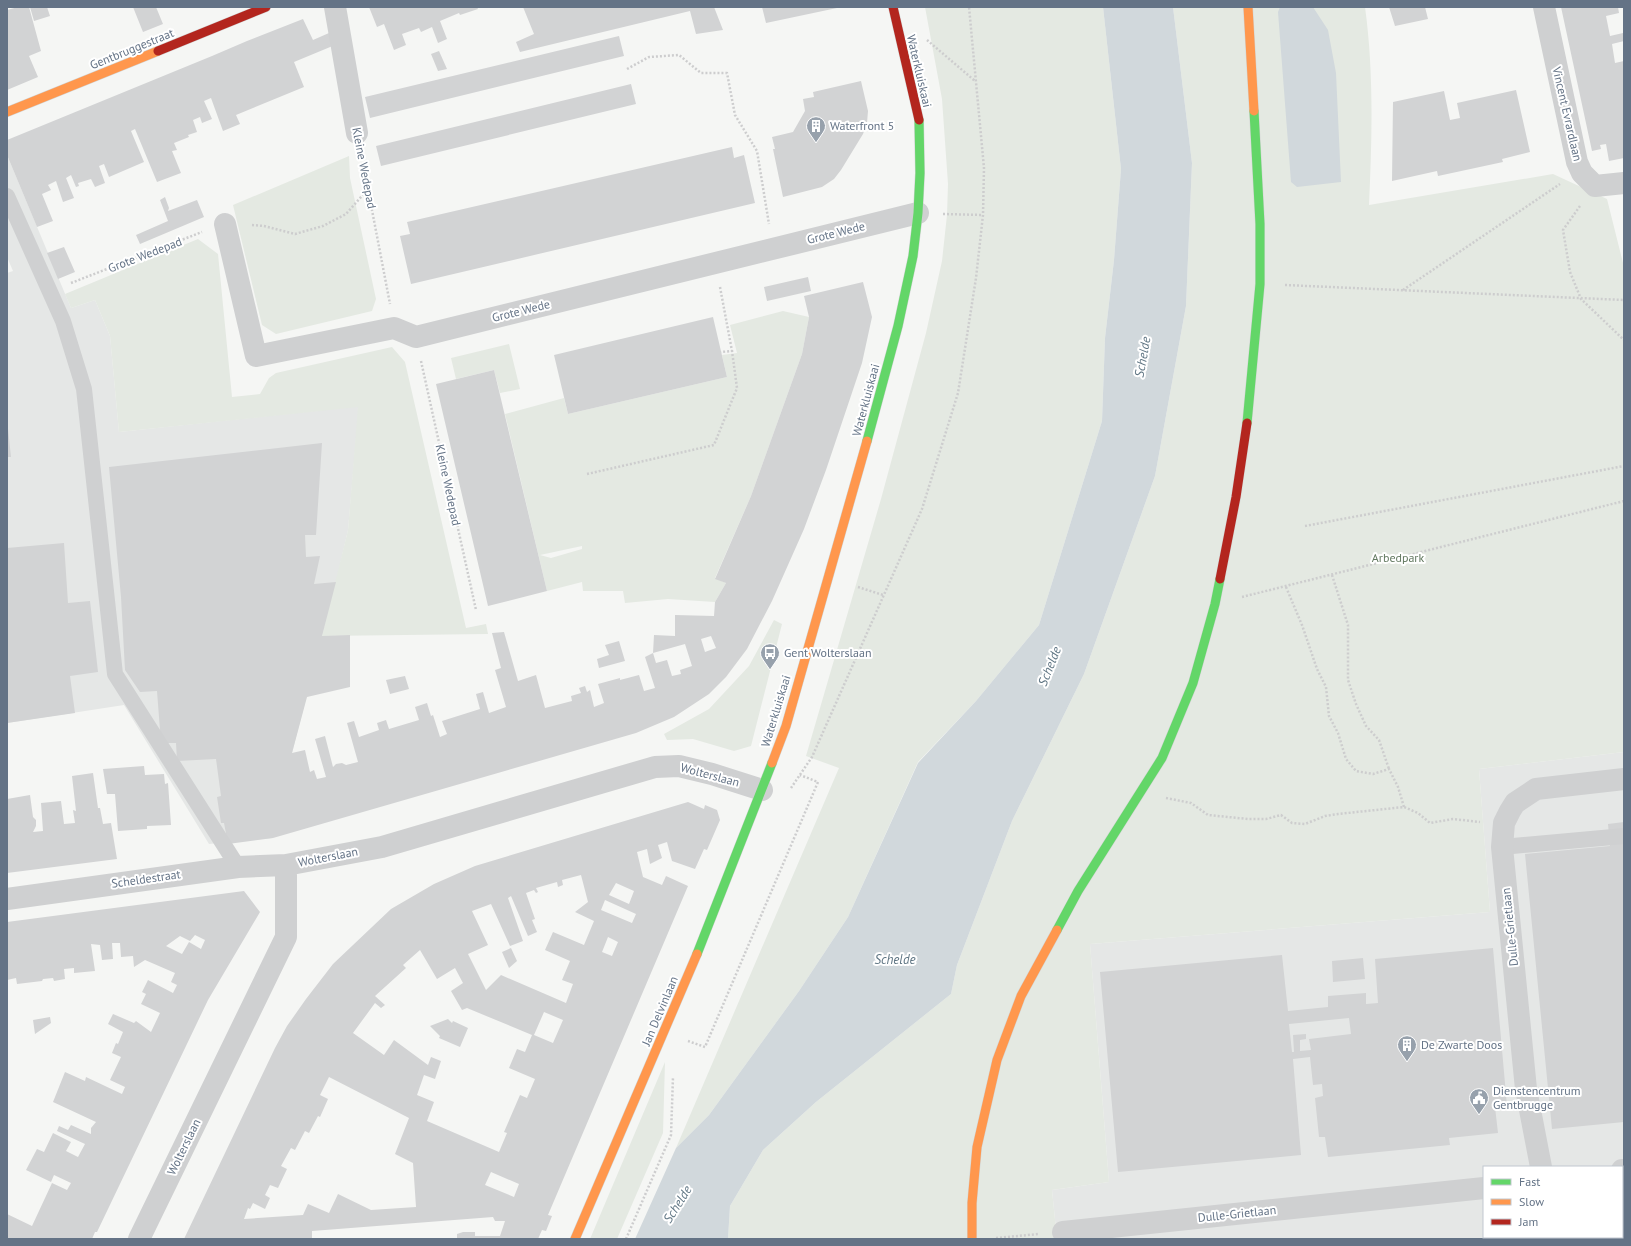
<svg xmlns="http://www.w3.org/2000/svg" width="1631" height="1246" font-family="'PT Sans',sans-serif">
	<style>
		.built { fill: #e5e7e6; fill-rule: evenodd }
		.green { fill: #e4e9e2; fill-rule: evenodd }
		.water { fill: #d1d8dc }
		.building { fill: #d2d3d4; fill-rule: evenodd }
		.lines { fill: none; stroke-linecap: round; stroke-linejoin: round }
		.fast-casing { stroke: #d2d4d4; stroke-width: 10 }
		.slow-casing { stroke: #d2d4d4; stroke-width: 10 }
		.jam-casing { stroke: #d2d4d4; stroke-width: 10 }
		.path { stroke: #cdcdce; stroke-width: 2.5; stroke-dasharray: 2 2; stroke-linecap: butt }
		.lane { stroke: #cfd0d1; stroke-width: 16 }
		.street { stroke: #cfd0d1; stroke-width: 22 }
		.fast { stroke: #63d668; stroke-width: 9 }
		.slow { stroke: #ff974d; stroke-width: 9 }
		.jam { stroke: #b3261e; stroke-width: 9 }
		.labels { text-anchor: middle; stroke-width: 4; stroke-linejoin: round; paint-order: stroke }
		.street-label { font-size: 12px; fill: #647386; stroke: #fff }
		.poi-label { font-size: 12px; fill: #647386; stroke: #fff; text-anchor: start }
		.park-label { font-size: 12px; fill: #61785f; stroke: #fff }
		.water-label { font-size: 13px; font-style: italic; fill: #5f7583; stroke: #fff }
	</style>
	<rect width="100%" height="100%" fill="#f5f6f4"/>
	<path class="built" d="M7 155 71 308 95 300 110 336 119 432 359 406 348 530 336 582 292 753 273 838 209 844 124 705 7 723V273L13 271 7 257Z
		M1624 752V1239H1057L1052 1190 1109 1182 1090 944 1490 912 1479 769ZM1484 1167H1622V1237H1484Z"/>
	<path class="green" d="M925 7H1103L1121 169 1114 260 1105 338 1102 421 1039 625 976 701 918 762 848 917 799 991 709 1115 676 1148 839 768 806 756 881 499 926 333 942 261 947 215 948 184 942 99Z
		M1173 7H1365C1374 72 1372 140 1369 205L1553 174 1607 199 1624 267V752L1479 769 1490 912 1090 944 1109 1182 1052 1190 1057 1239H728L730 1206 763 1150 816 1102 951 994 957 965 1012 821 1084 674 1155 476 1186 306 1192 163Z
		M349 156 350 178 376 299 372 311 276 334 262 325 233 205Z
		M198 239 218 254 232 397 260 394 269 378 276 373 392 347 405 362 466 628 486 624 488 634 322 636 348 530 358 407 119 432 110 336 95 300 71 308 65 294Z
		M783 311 809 317 802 354 751 496 715 578 726 583 715 602 668 599 625 603 623 591H583L582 582 547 591 505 414 564 398 568 414 727 377 722 355 737 353 730 325ZM582 546V549L551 558 540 555Z
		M509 344 520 389 500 393 494 370 456 379 451 358Z
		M774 620 782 624 751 746 734 751 693 739 667 740 664 734 709 709 749 666Z
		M665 1062 663 1133 617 1239H590Z"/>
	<path class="water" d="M1103 7H1173L1192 163 1186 306 1155 476 1084 674 1012 821 957 965 951 994 816 1102 763 1150 730 1206 728 1239H635L676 1148 709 1115 799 991 848 917 918 763 976 701 1039 625 1102 421 1105 338 1114 260 1121 169Z
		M1280 7H1313L1328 30 1336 73 1341 182 1297 187 1291 182 1278 12Z"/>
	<path class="building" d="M18 7H29L41 51 29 56 38 77 7 90V10Z
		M30 7H47L50 16 34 21Z
		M133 7H156L163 24 143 32Z
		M369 7H477L478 9 460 15 459 13 440 21 447 39 438 43 432 27 421 32 419 28 402 34 406 45 394 50 384 24 377 27Z
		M523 7H714L723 30 696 34 690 11 520 52 516 42 534 34Z
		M762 7H837V8L766 23Z
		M1389 7H1425L1428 19 1395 26Z
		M1561 7H1618L1619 13 1606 16 1610 36 1623 33 1624 37V41L1612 44 1615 63 1624 61V158L1609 161 1606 144 1600 145 1601 149 1592 151Z
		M303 19 313 40 329 33 335 45 294 62 304 87 236 115 240 124 223 131 211 98 204 101 212 119 202 123 200 117 193 120 197 132 188 135 189 137 174 143 177 150 172 151 181 173 157 182 135 129 131 131 144 162 109 177 104 164 99 166 105 183 95 187 91 179 78 183 79 186 76 187 71 175 66 178 74 198 63 202 56 181 48 185 51 190 42 194 53 221 37 227 7 155V140L212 56 247 41Z
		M619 36 624 56 370 118 365 97Z
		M439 51 447 69 438 71 431 54Z
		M861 81 868 111 867 123 863 134 841 170 834 179 822 187 783 197 773 149H775L772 137 793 132 805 111 803 99 814 97 813 92Z
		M631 84 636 104 381 166 376 146Z
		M1516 90 1530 152 1502 159 1503 162 1438 176 1437 171 1392 181 1393 102 1444 91 1450 120 1460 118 1457 103Z
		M732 147 734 158 744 155 755 203 411 284 400 236 410 234 407 222Z
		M165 197 169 208 168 211 197 200 204 217 140 244 136 235 168 221 160 200Z
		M64 247 75 272 58 279 47 253Z
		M808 277 811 291 767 301 764 287Z
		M863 282 872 317 862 363 826 470 804 529 772 601 747 649 726 677 709 694 674 717 636 733 273 838 228 844 224 823H221L217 797 221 796 216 759 177 761 176 743H161L157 691 140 692 125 670 121 597 109 467 322 443 316 535H305L306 557 320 556 314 584 336 582 322 636 350 635V687L307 697 292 753 305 750 310 772 314 770 317 779 326 777 315 739 325 736 333 767 336 764 342 763 346 765 358 762 347 723 354 721 359 737 379 730 377 723 386 720 389 729 419 720 415 707 427 703 431 716 433 715 440 737 447 734 442 721 480 709 476 694 483 692 489 713 506 707 495 670 501 668 492 633 504 632 518 681 536 675 545 708 572 701 571 696 581 693 579 688 585 686 587 692 590 690 594 707 604 703 598 684 620 678V680L639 675 644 691 655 688 645 657 653 653 656 663 667 660 672 676 681 674 680 670 692 666 685 644 653 653 654 635 675 636V615L714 616 715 602 726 583 715 579 751 496 802 354 809 317 804 296ZM711 636 716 648 705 652 701 639Z
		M713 317 727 377 568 414 554 355Z
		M494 370 547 591 488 606 436 384Z
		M7 419 11 457H7Z
		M64 543 68 603 90 601 98 672 70 676 75 713 7 723V548Z
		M619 641 625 661 599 668 597 659 609 655 605 645Z
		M405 676 409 689 390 694 386 680Z
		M144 766 145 775 164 774 165 784 168 783 171 825 147 826V829L118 831 115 794H107L103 769Z
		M93 773 98 808H100L103 824 111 823 117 859 7 873V799L30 795 33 817 36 820V826L33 832 43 831 41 803 61 801 64 824 75 823 73 810 76 811 72 776Z
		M688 802 704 809 705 805 717 810 720 820 707 850 704 849 695 869 672 861 667 842 658 845 662 858 650 864 647 849 637 852 643 877 662 885 666 876 688 886 548 1215 552 1216 546 1231 542 1230 538 1239H457V1234L463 1232H475V1236H500L505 1221H495L493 1217 312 1231V1239H184L275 1048 287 1026 306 999 333 964 391 909 434 884 475 866ZM581 875 588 902 575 912 594 921 584 945 553 932 545 950 570 961 562 980 573 984 566 1003 501 975 486 990 468 954 488 945 472 911 491 904 510 946 523 941 508 898 511 896 528 936 537 932 532 920 535 919 526 893 534 890 536 893 538 892 536 888 557 882 558 887 563 885 562 880ZM616 883 634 891 629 904 609 895ZM605 900 636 914 632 923 601 910ZM608 937 618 942 612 956 602 952ZM420 950 437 979 455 968 463 983 451 991 462 1010 467 1008 532 1035 525 1052 517 1049 509 1068 535 1079 527 1098 520 1095 504 1132 507 1133 499 1152 427 1121 434 1102 417 1095 424 1075 435 1079 441 1061 431 1057 428 1065 394 1040 384 1055 353 1033 375 1003 381 1008 385 1005 375 996 406 968 403 965ZM544 1012 563 1020 553 1043 534 1035ZM329 1077 409 1118 395 1154 413 1163 416 1207 371 1210 338 1194 329 1213 308 1204 303 1215 244 1219 248 1208 250 1209 253 1203 265 1209 270 1198 265 1195 270 1185 278 1188 287 1169 281 1166 291 1148 295 1150 305 1131 309 1133 318 1116 320 1117 328 1099 320 1095ZM491 1172 519 1184 514 1197 485 1185Z
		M1624 822V1122L1552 1129 1525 854 1610 846 1608 824Z
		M244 891 260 912 208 1000 97 1232H95L92 1239H7V1214L32 1226 52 1183 67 1190 71 1183 54 1175 51 1182 26 1170 37 1149 44 1152 53 1133 71 1142 66 1151 78 1157 85 1144 57 1131 59 1126 68 1130 71 1125 91 1134V1128L96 1122 53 1102 65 1072 85 1081 86 1077 122 1094 125 1087 110 1080 121 1057 112 1053 116 1043 118 1044 123 1032 108 1024 113 1014 134 1023 136 1021 151 1032 160 1013 141 1004 146 994 142 992 148 980 173 993 177 985 171 982 175 973 145 960 134 967 133 956 121 957 120 943H112L113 959 102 960 100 945 91 944 95 971 74 973V968L64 969 65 979 54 981 53 978 43 979 42 981 17 984 16 978 7 980V922ZM195 935 205 940 201 949 189 942 182 954 166 946 180 936 190 941Z
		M511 948 517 961 509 968 502 952Z
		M1493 948 1507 1106 1495 1107 1498 1133 1449 1138 1450 1145 1328 1157 1325 1137H1319L1315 1098 1323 1096 1322 1084 1313 1085 1310 1057 1293 1059 1301 1155 1118 1172 1100 972 1282 955 1288 1011 1328 1007V996L1366 993V1004L1378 1003 1375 959ZM1349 1018 1351 1034 1309 1039 1311 1050 1300 1051V1040L1306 1039V1034L1293 1035 1294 1052H1292L1289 1024Z
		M1363 958 1365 979 1333 982 1332 961Z
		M50 1017 51 1023 35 1034 33 1020Z
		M448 1019 452 1023 453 1021 468 1028 460 1047 439 1038 440 1036 430 1026Z
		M1622 1201H1624V1239H1579V1237H1622Z"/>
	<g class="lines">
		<defs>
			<path id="fast" d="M1247 423 1260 284V224L1254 111
				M867 441 898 326 913 256 918 213 920 173 919 120
				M1057 930 1078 891 1162 758 1193 683 1215 604 1220 579
				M697 954 772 763"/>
			<path id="slow" d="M1248 7 1254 111
				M7 112 158 51
				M772 763 786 726 867 441
				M575 1239 697 954
				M972 1239V1203L977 1147 997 1060 1021 996 1057 930"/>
			<path id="jam" d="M893 7 919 120
				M158 51 266 7
				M1220 579 1236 497 1247 423"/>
		</defs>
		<use href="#fast" class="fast-casing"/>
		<use href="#slow" class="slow-casing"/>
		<use href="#jam" class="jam-casing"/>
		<path class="path" d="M927 40 975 81
			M627 69 649 57 679 55 701 73H727L735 115 757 151 769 224
			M362 158 390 304
			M1580 206 1563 230 1570 272 1581 299 1624 340
			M943 214 983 215
			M252 225 264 226 295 234 323 226 346 214 368 189
			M71 283 202 232
			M1285 285 1624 300
			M720 287 732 351 721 352
			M1403 290 1560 184
			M421 361 476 610
			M587 474 714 445 737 388 732 351
			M1305 526 1624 466
			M1332 575 1348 625V680L1356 704 1366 726 1379 740 1389 769
			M858 587 883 595
			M1286 587 1302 625 1317 669 1326 687 1329 716 1338 733 1346 759 1356 771 1373 774 1389 769 1398 787 1404 807
			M1242 597 1624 501
			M791 788 812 757 922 509 958 393 976 278 983 215 984 168 969 7
			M1166 798 1191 803 1208 815 1248 819H1266L1281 815 1292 823 1305 824 1325 816 1338 814 1404 807 1418 813 1430 823 1453 819 1480 822
			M688 1041 705 1047 818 782 800 775
			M996 1238 1039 1234
			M626 1239 671 1135 673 1077"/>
		<path class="lane" d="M7 196 63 321 84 389 115 674 238 867
			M1502 847 1624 836"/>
		<path class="street" d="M335 7 357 133
			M1544 7 1577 162 1582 173 1595 186 1624 183
			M225 224 256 356 394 328 416 337 918 213
			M7 899 238 867 286 865 382 847 655 767 679 766 712 774 762 790
			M1541 1167 1526 1089 1502 847 1504 823 1510 811 1515 803 1536 789 1624 779
			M1622 1170H1624
			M1063 1232 1484 1188
			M1558 1237V1239
			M139 1239 286 937V865"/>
		<use href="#fast" class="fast"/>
		<use href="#slow" class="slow"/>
		<use href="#jam" class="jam"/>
	</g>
	<defs>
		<symbol id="building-pin" viewBox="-11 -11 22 30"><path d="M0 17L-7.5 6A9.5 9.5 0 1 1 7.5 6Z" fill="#97a1ac" stroke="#fff"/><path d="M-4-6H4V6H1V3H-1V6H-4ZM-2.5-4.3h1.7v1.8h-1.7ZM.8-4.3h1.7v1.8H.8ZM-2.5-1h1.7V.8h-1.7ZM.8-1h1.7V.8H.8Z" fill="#fff"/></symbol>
		<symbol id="bus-pin" viewBox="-11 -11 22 30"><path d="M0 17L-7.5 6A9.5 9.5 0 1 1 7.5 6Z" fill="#97a1ac" stroke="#fff"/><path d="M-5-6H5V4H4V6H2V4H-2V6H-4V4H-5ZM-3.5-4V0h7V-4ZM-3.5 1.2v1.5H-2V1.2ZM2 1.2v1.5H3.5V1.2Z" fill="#fff"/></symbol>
		<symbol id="civic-pin" viewBox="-11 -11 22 30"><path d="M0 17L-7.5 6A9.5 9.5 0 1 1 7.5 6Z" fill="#97a1ac" stroke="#fff"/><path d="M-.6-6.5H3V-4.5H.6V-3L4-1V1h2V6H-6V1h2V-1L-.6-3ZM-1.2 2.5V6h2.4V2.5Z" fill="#fff"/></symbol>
	</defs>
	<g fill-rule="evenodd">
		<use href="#building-pin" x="805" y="115" width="22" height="30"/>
		<use href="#bus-pin" x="759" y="642" width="22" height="30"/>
		<use href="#building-pin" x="1396" y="1034" width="22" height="30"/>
		<use href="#civic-pin" x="1468" y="1087" width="22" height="30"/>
	</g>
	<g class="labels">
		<g class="street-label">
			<text transform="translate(132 49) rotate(-22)" y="4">Gentbruggestraat</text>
			<text transform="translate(919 71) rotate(77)" y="4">Waterkluiskaai</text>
			<text transform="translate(1567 114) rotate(77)" y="4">Vincent Evrardlaan</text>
			<text transform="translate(364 168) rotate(79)" y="4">Kleine Wedepad</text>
			<text transform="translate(836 233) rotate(-14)" y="4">Grote Wede</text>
			<text transform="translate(145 255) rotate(-21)" y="4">Grote Wedepad</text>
			<text transform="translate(521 311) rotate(-14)" y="4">Grote Wede</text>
			<text transform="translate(866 400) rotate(-75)" y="4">Waterkluiskaai</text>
			<text transform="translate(448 485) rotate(78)" y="4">Kleine Wedepad</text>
			<text transform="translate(776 711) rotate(-73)" y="4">Waterkluiskaai</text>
			<text transform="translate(710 775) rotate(15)" y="4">Wolterslaan</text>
			<text transform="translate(328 857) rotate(-11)" y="4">Wolterslaan</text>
			<text transform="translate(146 879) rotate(-8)" y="4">Scheldestraat</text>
			<text transform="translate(1510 927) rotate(-96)" y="4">Dulle-Grietlaan</text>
			<text transform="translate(660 1011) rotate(-67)" y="4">Jan Delvinlaan</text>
			<text transform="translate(184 1147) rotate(-64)" y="4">Wolterslaan</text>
			<text transform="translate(1237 1214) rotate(-6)" y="4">Dulle-Grietlaan</text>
		</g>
		<g class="poi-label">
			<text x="830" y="130">Waterfront 5</text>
			<text x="784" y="657">Gent Wolterslaan</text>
			<text x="1421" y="1049">De Zwarte Doos</text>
			<text x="1493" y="1095">Dienstencentrum<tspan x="1493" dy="14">Gentbrugge</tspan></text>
		</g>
		<g class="park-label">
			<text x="1398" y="562">Arbedpark</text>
		</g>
		<g class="water-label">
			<text transform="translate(1142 357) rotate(-80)" y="5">Schelde</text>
			<text transform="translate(1049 666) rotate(-68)" y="5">Schelde</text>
			<text x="895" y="964">Schelde</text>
			<text transform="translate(677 1204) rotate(-58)" y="5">Schelde</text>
		</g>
	</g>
	<rect width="1631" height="1246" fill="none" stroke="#647386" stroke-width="16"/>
	<rect x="1483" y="1166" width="140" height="72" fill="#ffffff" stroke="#c1c7cf"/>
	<rect x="1491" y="1179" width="20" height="6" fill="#63d668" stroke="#c1c7cf"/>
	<text x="1519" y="1186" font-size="12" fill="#647386">Fast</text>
	<rect x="1491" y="1199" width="20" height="6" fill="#ff974d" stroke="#c1c7cf"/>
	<text x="1519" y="1206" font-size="12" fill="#647386">Slow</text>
	<rect x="1491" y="1219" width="20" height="6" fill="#b3261e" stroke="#c1c7cf"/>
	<text x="1519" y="1226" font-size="12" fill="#647386">Jam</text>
</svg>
